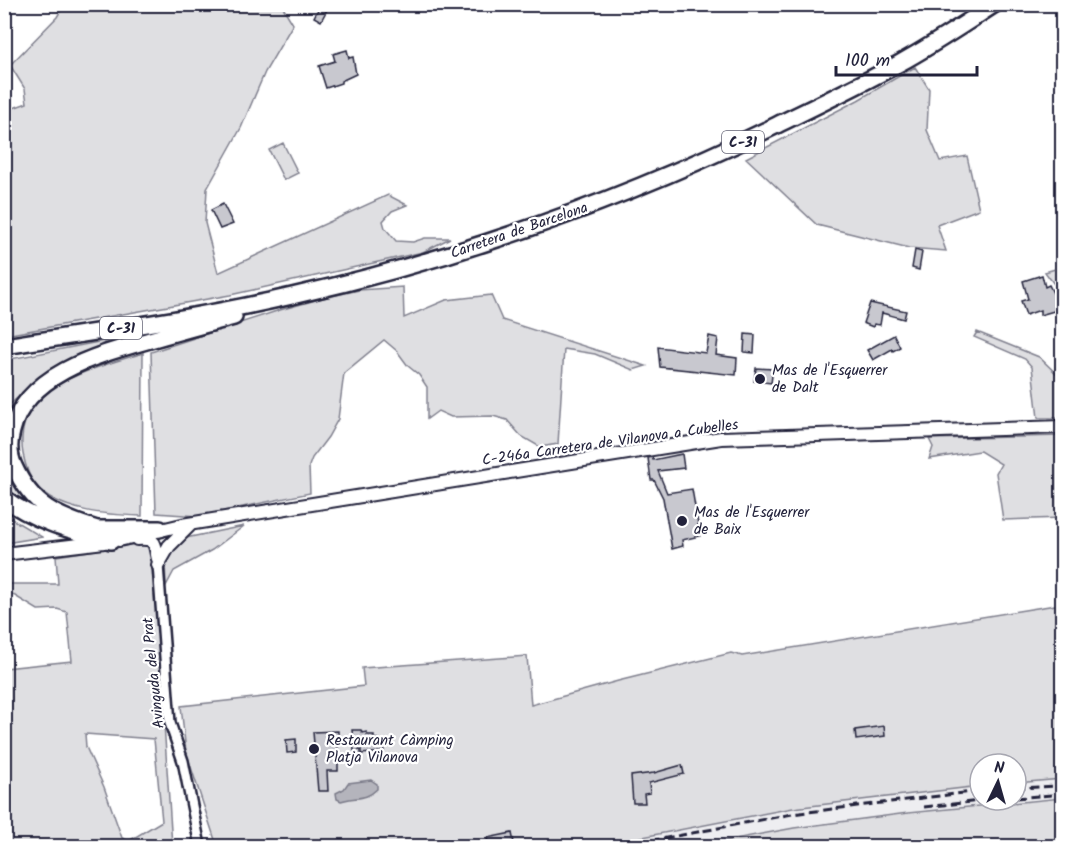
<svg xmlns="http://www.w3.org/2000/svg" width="1067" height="851" font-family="Kalam,sans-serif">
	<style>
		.built { fill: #eeeef1 }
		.green { fill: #dfdfe2; stroke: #80808e; stroke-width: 1.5; fill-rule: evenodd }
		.water { fill: #b4b4bc; stroke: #7a7a88; stroke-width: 1.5 }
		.building { fill: #c8c8cf; stroke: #22223b; stroke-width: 1.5 }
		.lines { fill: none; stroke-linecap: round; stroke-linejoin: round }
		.minor-casing { stroke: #22223b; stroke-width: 14 }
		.secondary-casing { stroke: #22223b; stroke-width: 16 }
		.trunk-casing { stroke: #22223b; stroke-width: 20 }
		.minor { stroke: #fff; stroke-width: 9 }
		.secondary { stroke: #fff; stroke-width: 12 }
		.trunk { stroke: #fff; stroke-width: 15 }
		.rail { stroke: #22223b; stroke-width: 3; stroke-dasharray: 9 4.5; stroke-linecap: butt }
		.poi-dot { fill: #22223b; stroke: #fff; stroke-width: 2 }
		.labels { text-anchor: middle; stroke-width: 4.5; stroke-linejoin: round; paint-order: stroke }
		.shield { fill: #fff; stroke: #646476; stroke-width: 1.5 }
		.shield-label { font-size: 14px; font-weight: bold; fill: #22223b }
		.street-label { font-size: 15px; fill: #22223b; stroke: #fff }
		.poi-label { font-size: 15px; fill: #22223b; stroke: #fff; text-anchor: start }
	</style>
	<rect width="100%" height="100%" fill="#fff"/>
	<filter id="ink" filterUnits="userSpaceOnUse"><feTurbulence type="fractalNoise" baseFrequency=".0167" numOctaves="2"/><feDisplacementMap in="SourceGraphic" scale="12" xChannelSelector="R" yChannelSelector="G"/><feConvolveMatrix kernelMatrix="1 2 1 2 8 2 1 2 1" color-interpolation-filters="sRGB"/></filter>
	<g filter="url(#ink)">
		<path class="built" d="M1062 779V798L908 813 794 828 697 846H596L793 808 906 793 980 786V800H1016V783Z"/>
		<path class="green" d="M64 5 281 4 293 24 265 72 241 128 207 189 205 223 218 273 388 195 407 205 392 211 383 221 385 228 396 241 413 242 425 238H450L423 252 230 295 5 335V111L27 103 25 89 10 65 57 17Z
			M915 67 929 89 927 130 940 161 967 156 979 209 937 225 946 251 909 248 817 225 746 158 858 100Z
			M283 143 298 173 284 180 269 150Z
			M1062 267V302L1054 284 1045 272Z
			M403 287 404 318 446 300 491 295 502 320 646 366 633 370 595 354 564 349 558 444 540 447 521 436 507 420 493 416 451 417 438 411 427 419V387L419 375 408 366 397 351 384 340 344 373 338 419 328 437 312 458 309 466 310 493 199 516 156 513 151 352 280 310 323 298 359 290Z
			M977 332 1039 357 1062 379V418H1038L1032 367 1025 359 974 337Z
			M109 340 28 388 5 409V414V360Z
			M143 353 142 516C109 515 57 512 35 484 28 476 25 464 23 454 20 439 23 420 32 406 52 378 111 363 143 353Z
			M1062 436V518L1003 520 996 473 1001 464 980 451 929 459 933 447 929 439Z
			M4 464 7 474 29 505 5 490Z
			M5 515 42 537 5 543Z
			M244 526 212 550 174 571 166 586 165 561 181 539Z
			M150 542 153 554 172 846H5V668L72 661 67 612 57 609 38 610 10 593 9 584H58L56 556ZM85 734 154 739 162 821 129 841 122 838 104 787 86 747Z
			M1062 604V779L1016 783V764H980V786L793 808 596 846H217L186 752 181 706 364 686 362 668 527 656 531 705 618 681 731 653 742 656Z
			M1062 798V846H697L794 828 908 813Z"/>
		<path class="water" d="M371 780 377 784V789C365 801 356 796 341 801L337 799 336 793 344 789 348 783Z"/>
		<path class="building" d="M321 4H330L321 21 314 17Z
			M347 50 349 58 353 57 356 74 341 81V83L326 88 319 66 335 61 333 54Z
			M223 204 233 224 220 229 211 210Z
			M915 250 922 252 919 270 912 268Z
			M1042 275 1045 287 1049 285 1061 309 1040 315V310L1026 315 1021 301 1028 299 1023 281Z
			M870 303 906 311 904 319 882 313 880 325 874 324 873 327 863 323Z
			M745 334 755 335 754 353 744 352Z
			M894 335 900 347 893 351 892 349 873 360 867 350Z
			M709 336 718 338 716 355 737 358 736 375 660 367 658 347 706 353Z
			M756 368 773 369 771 383 754 381Z
			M682 454 684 468 658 471 667 493 692 489 700 536 682 540 683 546 672 549 663 498 654 480H651L648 458 652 457 653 460Z
			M884 726 885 736 856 740 855 730Z
			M352 730H361L362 733 367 732V735H374V739H378V744L383 743 384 752 361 754V750L354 751Z
			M338 731V771H327L328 791H318L313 732Z
			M296 739V752L287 753 286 740Z
			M682 765 684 774 649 783 650 793 644 794 645 803H633L631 776 654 773Z
			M512 833 514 843 510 844 511 846H489L487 838Z"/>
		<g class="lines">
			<defs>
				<path id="minor" d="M158 565 170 723 183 761 200 846"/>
				<path id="secondary" d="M137 539C156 538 154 542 158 559
					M119 540 182 525 721 438 1062 427
					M4 554 104 542
					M158 565 169 546 191 524"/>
				<path id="trunk" d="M4 346C101 331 197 318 292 296 460 258 623 200 777 125 818 105 860 85 900 63 933 45 964 24 995 4
					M4 498C35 522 74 531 111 541
					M88 529H160
					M97 529C57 517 32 506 14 466 9 455 9 442 12 431 26 373 101 354 150 340 178 332 206 324 234 317"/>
			</defs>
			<use href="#minor" class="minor-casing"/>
			<use href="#secondary" class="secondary-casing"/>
			<use href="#trunk" class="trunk-casing"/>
			<use href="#minor" class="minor"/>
			<use href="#secondary" class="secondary"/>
			<use href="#trunk" class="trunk"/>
			<path class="rail" d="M1016 788 1060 786
				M1016 798 1062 794
				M924 807 991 800
				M624 846 792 814 980 791"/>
		</g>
	</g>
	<g class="poi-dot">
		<circle cx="760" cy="379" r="6"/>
		<circle cx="682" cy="521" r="6"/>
		<circle cx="314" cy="749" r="6"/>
	</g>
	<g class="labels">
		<g class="shield">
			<rect x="722" y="131" width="42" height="22" rx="4.5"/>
			<rect x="100" y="317" width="42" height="22" rx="4.5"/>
		</g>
		<g class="shield-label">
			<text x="743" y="147">C-31</text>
			<text x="121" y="333">C-31</text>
		</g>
		<g class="street-label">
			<text transform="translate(519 230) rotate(-19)" y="5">Carretera de Barcelona</text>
			<text transform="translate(610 442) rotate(-8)" y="5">C-246a Carretera de Vilanova a Cubelles</text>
			<text transform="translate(153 673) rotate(-96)" y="5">Avinguda del Prat</text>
		</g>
		<g class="poi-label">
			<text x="772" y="375">Mas de l'Esquerrer<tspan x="772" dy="17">de Dalt</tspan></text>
			<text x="694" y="517">Mas de l'Esquerrer<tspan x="694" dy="17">de Baix</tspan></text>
			<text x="326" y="745">Restaurant Càmping<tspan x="326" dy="17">Platja Vilanova</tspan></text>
		</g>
	</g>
	<rect width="1067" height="851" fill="none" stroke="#fff" stroke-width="24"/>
	<rect x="12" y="12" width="1043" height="827" fill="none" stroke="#22223b" stroke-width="2" filter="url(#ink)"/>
	<g transform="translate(998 782) rotate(5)"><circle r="28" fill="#ffffff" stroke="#a7a7b1" stroke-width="1.5"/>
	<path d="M0-4.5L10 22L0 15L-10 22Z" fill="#22223b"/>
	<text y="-9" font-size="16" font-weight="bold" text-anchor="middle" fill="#22223b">N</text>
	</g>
	<path d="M836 66v9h141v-9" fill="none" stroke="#22223b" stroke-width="3"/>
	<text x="845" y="66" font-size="18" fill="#22223b" stroke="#ffffff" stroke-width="4.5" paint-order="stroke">100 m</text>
</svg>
